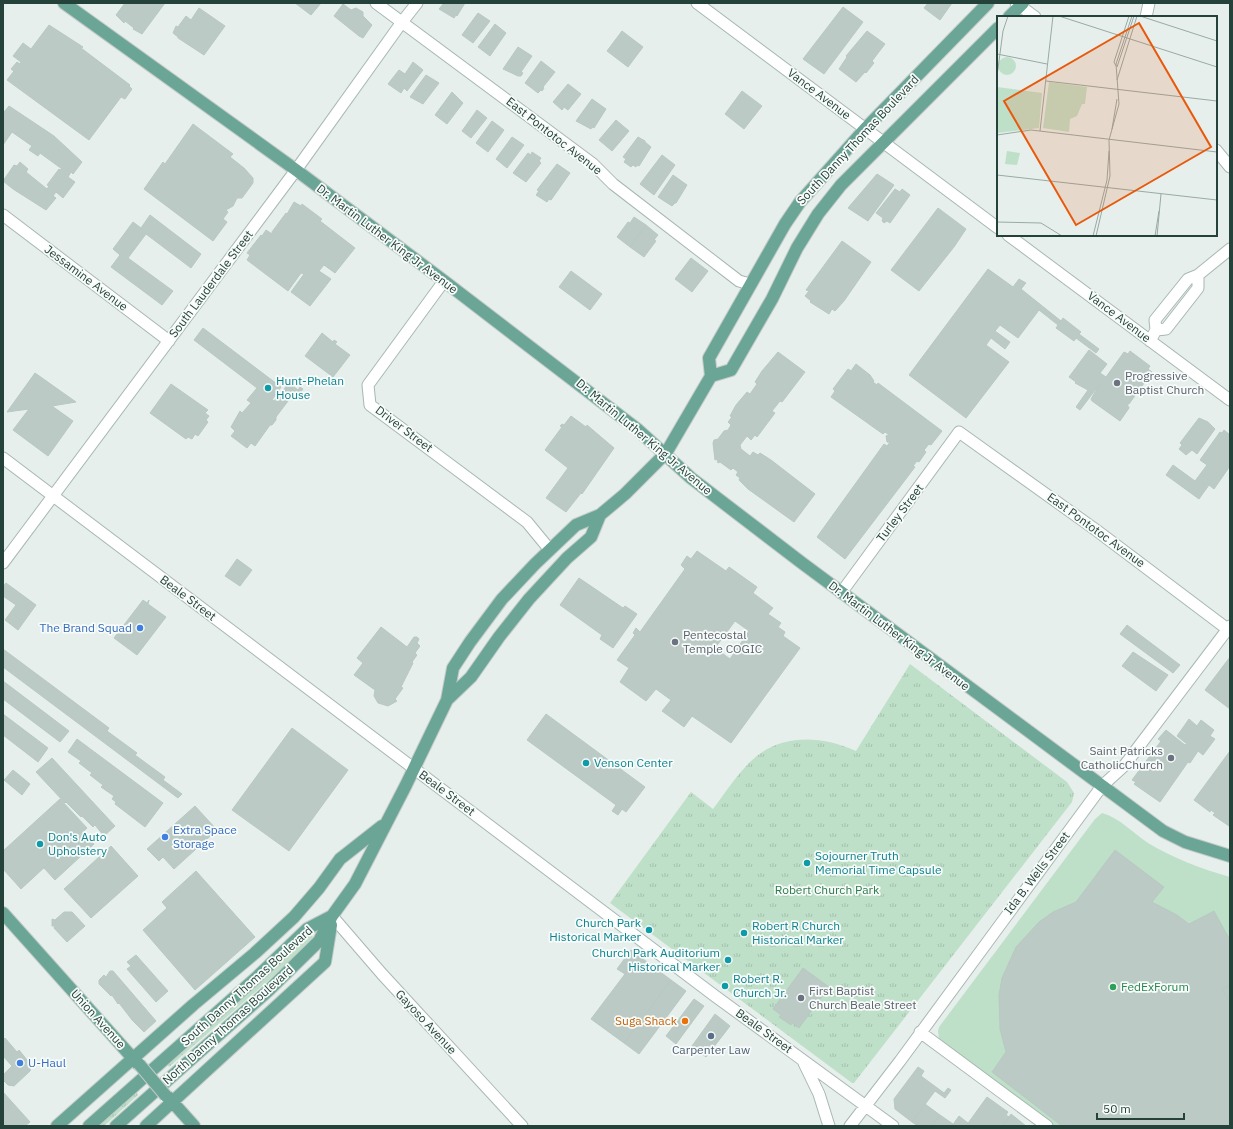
<svg xmlns="http://www.w3.org/2000/svg" width="1233" height="1129" font-family="'IBM Plex Sans',sans-serif">
	<style>
		.grass { fill: url(#grass-tufts) }
		.pitch { fill: #bfe0c8 }
		.building { fill: #bbcac4; stroke: #b8c9c2; fill-rule: evenodd }
		.lines { fill: none; stroke-linecap: round; stroke-linejoin: round }
		.minor-casing { stroke: #a8b8b2; stroke-width: 13 }
		.major-casing { stroke: #c2cac8; stroke-width: 14 }
		.minor { stroke: #fff; stroke-width: 11 }
		.major { stroke: #6aa596; stroke-width: 12 }
		.major-bridge-casing { stroke: #c2cac8; stroke-width: 14; stroke-linecap: butt }
		.major-bridge { stroke: #6aa596; stroke-width: 12 }
		.worship-dot { fill: #6b7280; stroke: #f7fbf9; stroke-width: 1.5 }
		.culture-dot { fill: #0f9aa8; stroke: #f7fbf9; stroke-width: 1.5 }
		.shop-dot { fill: #3f7fe0; stroke: #f7fbf9; stroke-width: 1.5 }
		.leisure-dot { fill: #2e9e5b; stroke: #f7fbf9; stroke-width: 1.5 }
		.food-dot { fill: #e8710a; stroke: #f7fbf9; stroke-width: 1.5 }
		.service-dot { fill: #5c6f8a; stroke: #f7fbf9; stroke-width: 1.5 }
		.labels { text-anchor: middle; stroke-width: 3.5; stroke-linejoin: round; paint-order: stroke }
		.street-label { font-size: 12px; fill: #24423a; stroke: #f7fbf9 }
		.worship-label { font-size: 12px; fill: #5b616d; stroke: #f7fbf9; text-anchor: start }
		.culture-label { font-size: 12px; fill: #0d838f; stroke: #f7fbf9; text-anchor: start }
		.shop-label { font-size: 12px; fill: #366cbe; stroke: #f7fbf9; text-anchor: start }
		.park-label { font-size: 12px; fill: #2d7a4b; stroke: #f7fbf9 }
		.leisure-label { font-size: 12px; fill: #27864d; stroke: #f7fbf9; text-anchor: start }
		.food-label { font-size: 12px; fill: #c56008; stroke: #f7fbf9; text-anchor: end }
		.service-label { font-size: 12px; fill: #4e5e75; stroke: #f7fbf9 }
		.inset-road { fill: none; stroke: #98aaa4; stroke-width: 1 }
		.view { fill: #e8590c; fill-opacity: 0.15; stroke: #e8590c; stroke-width: 2 }
		.inset-edge { fill: none; stroke: #24423a; stroke-width: 2 }
	</style>
	<defs>
		<pattern id="grass-tufts" width="24" height="20" patternUnits="userSpaceOnUse"><rect width="24" height="20" fill="#bfe0c8"/><path d="M3 7l-1-3M5 7V3M7 7l1-3M15 17l-1-3M17 17v-4M19 17l1-3" fill="none" stroke="#a4c1ad"/></pattern>
	</defs>
	<rect width="100%" height="100%" fill="#e6efeb"/>
	<path class="grass" d="M910 664 1067 782 1074 793 1072 802 854 1083H852L610 903 691 792 713 809C725 793 736 776 750 762 779 733 821 735 856 751Z
		M311 934 313 937 284 967 169 1067 167 1064 271 973Z
		M136 1092 138 1095 104 1126H96Z"/>
	<path class="pitch" d="M1102 813C1120 818 1133 833 1148 843 1173 858 1202 869 1230 877V1126H1055L939 1039 938 1031 939 1027 1095 819Z"/>
	<path class="building" d="M125 3H165L142 34 133 29 134 28 125 21 124 23 116 15Z
		M295 3H321L311 15Z
		M444 3H465L457 16 456 15 454 18 439 9Z
		M928 3H952L940 20 924 8Z
		M343 4 351 10 356 8 363 12V16L372 25 363 38 359 36 334 16Z
		M843 7 863 22 824 74 803 59Z
		M199 8 225 26 204 55 178 38V37L173 33 176 26 178 27 186 16 191 20Z
		M478 13 490 21 473 43 462 35Z
		M495 24 506 33 490 56 478 47Z
		M49 25 83 47 81 48 130 85 129 86 132 89 125 99 121 97 89 140 7 80 14 71 11 69 17 62 20 64 21 62 13 56 23 43 31 49Z
		M622 31 643 47 628 67 607 51Z
		M867 31 885 44 872 61 874 63 866 73 865 72 856 82 839 69 847 57 846 56Z
		M518 47 532 56 521 72 523 73 521 76H518L503 69Z
		M541 61 555 72 543 87 544 88 542 91 541 90 538 93 525 83Z
		M413 62 423 70 407 91 404 88 401 93 388 84 399 70 405 74Z
		M426 75 439 83 423 104 410 97Z
		M568 84 581 94 568 110 564 107 562 110 553 102Z
		M742 91 762 106 744 129 725 114Z
		M452 92 463 103 447 124 435 115Z
		M592 99 606 109 594 128 592 127 591 129 576 121Z
		M9 106 54 136 82 162 73 174 71 172 68 177 75 182 63 198 56 192 53 196 56 198 46 210 13 189 3 181 14 165 17 166 20 162 28 169 26 172 47 189 49 186 47 185 59 169 60 170 62 169 40 153 38 156 29 150 32 146 12 132 3 145V111L4 112Z
		M477 110 487 118 471 138 462 131Z
		M616 120 629 131 612 151 599 140Z
		M492 121 504 130 488 152 476 143Z
		M193 124 233 154 230 157 244 168 253 178V183L242 198H237L233 206 226 210 228 212 223 219 227 222 213 241 144 189 163 162 165 164Z
		M512 137 524 145 507 168 496 159Z
		M638 137 645 141V142L651 147 639 166 637 165 636 167 633 165 631 167 624 162 626 159 623 157Z
		M532 152 541 158 539 161 541 163 526 182 513 173 528 153 531 155Z
		M662 155 675 165 654 195 640 184Z
		M557 164 570 173 551 200 549 199 547 202 536 195 539 191 537 190Z
		M877 174 894 185 868 221 848 208Z
		M673 175 687 185 676 203H675L672 206 658 197Z
		M895 189 900 192 902 189 910 195 890 223 887 221 884 223 882 221 883 218 876 213Z
		M294 202 301 206 302 204 322 219 320 221 355 248 335 273 324 265 319 271 331 279 310 306 291 292 304 274 301 273 288 291 247 260 250 255 247 253 261 235 262 236 266 230 272 234V232L286 213 287 214Z
		M938 208 966 229 954 247 919 291 891 270Z
		M150 215 201 254 191 268 146 234 128 258 173 291 162 305 111 267 120 255 113 249 133 222 141 228Z
		M634 217 646 225 630 247 617 237 628 222 630 223Z
		M646 225 658 235 654 240 656 241 644 257 630 247Z
		M842 241 871 262 844 301 835 311 832 309 829 314 810 302 811 301 805 296 809 291 806 290Z
		M691 258 708 271 692 292 675 279Z
		M988 269 1013 287 1019 279 1026 283 1021 289 1061 321 1063 318 1081 332 1079 334 1099 349 1096 353 1076 338 1074 341 1056 328 1058 325 1039 310 1018 338 1000 325 995 331 1010 342 1005 349 991 338 986 345 1009 362 966 418 909 375Z
		M571 271 602 294 590 310 559 287Z
		M203 328 281 387 272 400 274 401 289 383 298 390 300 387 303 389 295 399 291 397 276 417V420L272 425H270L255 446 251 443 247 448 231 436 235 431 231 427 240 411 242 413 251 403 247 400 257 388 194 340Z
		M322 333 333 342 334 340 337 342 335 344 350 355 333 377 305 356Z
		M1089 350 1107 364 1100 373 1106 377 1124 352 1128 354 1130 351 1150 366 1148 369 1152 372 1129 404H1127L1129 408 1120 421 1092 401 1091 399 1099 385 1080 410 1076 407 1088 390 1075 383 1076 382 1069 377Z
		M778 352 805 372 782 402 780 401 772 411 775 413 757 437 755 435 751 440 747 436 740 445 741 449 750 456 753 452 758 455 760 453 771 460 815 494 794 522 748 489 739 480 740 478 736 475 738 472 733 468 731 470 720 462 718 463 717 459 715 460 713 443 714 440 718 439 724 431 728 430 731 425 728 422 732 417 730 416 736 405 747 392 750 394 757 384 755 382 762 371Z
		M856 364 870 375 874 381 873 382 877 385 878 383 942 431 931 445 929 444 924 450 926 452 919 462 917 461 913 466 915 467 845 559 817 537 884 444 887 446 890 442H887L886 436 889 435 885 432 883 434 831 397 835 391 833 389 848 369 851 371Z
		M35 373 76 402 52 406 73 421 48 456 13 430 29 409 7 412Z
		M171 384 208 410 205 413 209 416 206 420 208 422 198 436 195 434 192 439 188 437 186 439 150 413Z
		M571 416 586 427 587 425 614 448 582 494 581 493 566 512 546 498 568 468 545 450 562 427 560 426 562 424 564 425Z
		M1199 418 1208 422 1215 429 1197 454 1192 450 1186 455 1179 449 1182 445 1180 443Z
		M1224 430 1230 435V466L1214 489 1209 485 1199 499 1166 475 1173 465 1195 481 1207 465 1200 460 1220 432 1222 433Z
		M697 551 726 571 729 567 757 587 753 593 773 608 768 614 781 623 778 627 785 632 783 636 800 648 731 743 692 716 684 727 662 711 671 700 656 689 646 701 620 682 629 668 617 660 635 635 633 633 636 628 640 632 685 569 681 565 687 556 691 559ZM735 621 749 631 730 659 715 648Z
		M237 559 252 570 240 586 225 576Z
		M579 578 623 608 625 606 637 614 613 648 600 639 602 635 560 605Z
		M6 583 36 605 18 630 5 620 16 605 3 596V587Z
		M143 600 147 603 149 600 148 604 166 617 137 655 114 638Z
		M1127 625 1180 665 1173 673 1120 634Z
		M381 627 407 647 414 637H417L419 639 417 643 420 646 415 653 417 655 412 662 413 663 401 687 403 688 395 699 397 701 388 706 378 703 374 696 375 690 354 675 363 663 357 658Z
		M3 649 109 728 107 731 137 753 135 755 165 777 163 780 182 794 178 798 3 667Z
		M1133 652 1168 675 1156 691 1122 666Z
		M1230 657V709L1205 690Z
		M3 681 69 731 60 742 3 699Z
		M3 714 48 748 38 762 3 735Z
		M546 714 645 787 626 812 622 809 618 815 612 811 616 805 527 740Z
		M1189 719 1197 726 1201 720 1214 730 1210 736 1215 739 1203 755 1198 751 1190 763 1188 762 1160 802 1134 784 1136 782 1132 780 1161 741 1158 739 1166 730 1185 745 1187 744 1177 736Z
		M292 728 348 770 289 851 232 810Z
		M77 739 163 803 145 827 115 804 116 802 112 799 114 796 101 787 103 785 90 775 92 773 79 763 81 761 68 752Z
		M1230 751V825L1229 826 1213 815 1215 813 1211 810 1210 812 1194 800Z
		M52 758 115 826 104 836 95 825 93 827 82 816 81 817 66 802 65 803 36 772Z
		M13 770 30 784 22 795 4 780Z
		M60 799 87 828 21 889 3 869V851Z
		M195 806 217 830 174 869 163 857 159 861 147 849Z
		M84 832 94 844 55 880 44 868Z
		M111 846 138 876 91 918 64 889Z
		M1115 850 1164 887 1152 902 1177 915 1189 924 1214 911 1230 940V985L1222 989 1230 1003V1126H1062L992 1072 1006 1052 1000 1029 999 995 1002 978 1016 947 1039 922 1053 912 1076 902Z
		M196 871 255 937 195 990 143 930 167 908 162 902Z
		M64 912H72L85 926 67 942 54 928 55 926H52V919L55 920Z
		M631 950 671 980 624 1043 591 1019 625 974 617 969Z
		M136 955 168 991 156 1002 127 969 131 966 127 962Z
		M803 968 829 987 799 1028 792 1023 791 1025 779 1017 781 1015 773 1009Z
		M110 971H113L156 1021 144 1032 132 1020 133 1019 132 1020 119 1003 118 1004 112 995 111 996 99 984V980L104 975 106 977Z
		M671 980 686 991 639 1054 624 1043Z
		M1230 985V1003L1222 989Z
		M694 999 704 1006 676 1044 666 1036Z
		M715 1014 730 1026 706 1057 692 1046Z
		M5 1038 17 1052 19 1050 31 1065 30 1071 14 1086 8 1085 3 1080V1075L12 1066 3 1056V1040Z
		M918 1067 924 1071 921 1076 944 1093 948 1088 951 1090 945 1098 935 1091 912 1122 895 1109 894 1099Z
		M3 1092 30 1122 25 1126H3Z
		M987 1097 1008 1112 1006 1115 1009 1117 1003 1126H966Z
		M925 1104 940 1115 932 1126H918L912 1122Z
		M1011 1114 1026 1126H1003Z
		M940 1115 953 1124 952 1126H932Z
		M959 1116 968 1123 966 1126H952Z"/>
	<g class="lines">
		<defs>
			<path id="minor" d="M376 3 593 164 613 184 739 281 750 284
				M697 3 998 228
				M1016 3 1035 17
				M1146 17 1149 3
				M1216 150 1230 167
				M3 215 169 341
				M1008 235 1230 400
				M444 281 368 385 370 405 527 522 550 550
				M1156 330 1166 329 1198 288V275
				M1150 341 1156 330 1155 320 1188 279 1198 275 1230 249
				M3 458 715 996 893 1126
				M3 563 296 170 402 22 417 3
				M841 593 959 432 1096 530 1230 631
				M332 916 382 974 522 1126
				M920 1032 1047 1126
				M804 1063 819 1094 829 1126
				M850 1126 900 1061 1102 786 1124 766 1230 626"/>
			<path id="major" d="M64 3 296 170 444 281 637 429 691 478 802 563 1163 831 1185 842 1230 856
				M1009 17 1023 3
				M711 376 731 370 772 299 797 248 818 214 841 185 998 28
				M447 700 471 677 499 637 529 599 567 558 591 537 600 515
				M3 913 138 1064
				M168 1097 194 1126
				M57 1126 193 1005 255 953 294 917 319 888 340 859 382 826
				M89 1126 256 978 307 929 332 916
				M116 1126 269 990 319 941 332 916 355 884 406 785 447 700 453 668 470 642 502 599 535 564 576 525 600 515 625 494 666 453 711 376 709 358 785 224 800 202 865 129 988 3
				M146 1126 325 962 331 925"/>
		</defs>
		<use href="#minor" class="minor-casing"/>
		<use href="#major" class="major-casing"/>
		<use href="#minor" class="minor"/>
		<use href="#major" class="major"/>
		<defs>
			<path id="major-bridge" d="M139 1064 166 1096"/>
		</defs>
		<use href="#major-bridge" class="major-bridge-casing"/>
		<use href="#major-bridge" class="major-bridge"/>
	</g>
	<g class="worship-dot">
		<circle cx="1117" cy="383" r="4"/>
		<circle cx="675" cy="642" r="4"/>
		<circle cx="1171" cy="758" r="4"/>
		<circle cx="801" cy="998" r="4"/>
	</g>
	<g class="culture-dot">
		<circle cx="268" cy="388" r="4"/>
		<circle cx="586" cy="763" r="4"/>
		<circle cx="40" cy="844" r="4"/>
		<circle cx="807" cy="863" r="4"/>
		<circle cx="649" cy="930" r="4"/>
		<circle cx="744" cy="933" r="4"/>
		<circle cx="728" cy="960" r="4"/>
		<circle cx="725" cy="986" r="4"/>
	</g>
	<g class="shop-dot">
		<circle cx="140" cy="628" r="4"/>
		<circle cx="165" cy="837" r="4"/>
		<circle cx="20" cy="1063" r="4"/>
	</g>
	<circle class="leisure-dot" cx="1113" cy="987" r="4"/>
	<circle class="food-dot" cx="685" cy="1021" r="4"/>
	<circle class="service-dot" cx="711" cy="1036" r="4"/>
	<g class="labels">
		<g class="street-label">
			<text transform="translate(819 94) rotate(37)" y="4">Vance Avenue</text>
			<text transform="translate(554 136) rotate(38)" y="4">East Pontotoc Avenue</text>
			<text transform="translate(858 140) rotate(-47)" y="4">South Danny Thomas Boulevard</text>
			<text transform="translate(387 239) rotate(37)" y="4">Dr. Martin Luther King Jr Avenue</text>
			<text transform="translate(86 278) rotate(37)" y="4">Jessamine Avenue</text>
			<text transform="translate(211 284) rotate(-53)" y="4">South Lauderdale Street</text>
			<text transform="translate(1119 317) rotate(37)" y="4">Vance Avenue</text>
			<text transform="translate(404 429) rotate(37)" y="4">Driver Street</text>
			<text transform="translate(644 437) rotate(40)" y="4">Dr. Martin Luther King Jr Avenue</text>
			<text transform="translate(900 513) rotate(-53)" y="4">Turley Street</text>
			<text transform="translate(1096 530) rotate(36)" y="4">East Pontotoc Avenue</text>
			<text transform="translate(188 598) rotate(37)" y="4">Beale Street</text>
			<text transform="translate(899 636) rotate(37)" y="4">Dr. Martin Luther King Jr Avenue</text>
			<text transform="translate(447 793) rotate(37)" y="4">Beale Street</text>
			<text transform="translate(1037 873) rotate(-53)" y="4">Ida B. Wells Street</text>
			<text transform="translate(247 986) rotate(-42)" y="4">South Danny Thomas Boulevard</text>
			<text transform="translate(98 1019) rotate(48)" y="4">Union Avenue</text>
			<text transform="translate(426 1022) rotate(47)" y="4">Gayoso Avenue</text>
			<text transform="translate(228 1025) rotate(-42)" y="4">North Danny Thomas Boulevard</text>
			<text transform="translate(764 1031) rotate(36)" y="4">Beale Street</text>
		</g>
		<g class="worship-label">
			<text x="1125" y="380">Progressive<tspan x="1125" dy="14">Baptist Church</tspan></text>
			<text x="683" y="639">Pentecostal<tspan x="683" dy="14">Temple COGIC</tspan></text>
			<text x="1163" y="755" text-anchor="end">Saint Patricks<tspan x="1163" dy="14">CatholicChurch</tspan></text>
			<text x="809" y="995">First Baptist<tspan x="809" dy="14">Church Beale Street</tspan></text>
		</g>
		<g class="culture-label">
			<text x="276" y="385">Hunt-Phelan<tspan x="276" dy="14">House</tspan></text>
			<text x="594" y="767">Venson Center</text>
			<text x="48" y="841">Don's Auto<tspan x="48" dy="14">Upholstery</tspan></text>
			<text x="815" y="860">Sojourner Truth<tspan x="815" dy="14">Memorial Time Capsule</tspan></text>
			<text x="641" y="927" text-anchor="end">Church Park<tspan x="641" dy="14">Historical Marker</tspan></text>
			<text x="752" y="930">Robert R Church<tspan x="752" dy="14">Historical Marker</tspan></text>
			<text x="720" y="957" text-anchor="end">Church Park Auditorium<tspan x="720" dy="14">Historical Marker</tspan></text>
			<text x="733" y="983">Robert R.<tspan x="733" dy="14">Church Jr.</tspan></text>
		</g>
		<g class="shop-label">
			<text x="132" y="632" text-anchor="end">The Brand Squad</text>
			<text x="173" y="834">Extra Space<tspan x="173" dy="14">Storage</tspan></text>
			<text x="28" y="1067">U-Haul</text>
		</g>
		<g class="park-label">
			<text x="827" y="894">Robert Church Park</text>
		</g>
		<g class="leisure-label">
			<text x="1121" y="991">FedExForum</text>
		</g>
		<g class="food-label">
			<text x="677" y="1025">Suga Shack</text>
		</g>
		<g class="service-label">
			<text x="711" y="1054">Carpenter Law</text>
		</g>
	</g>
	<g transform="translate(997 16)">
		<rect width="220" height="220" fill="#e6efeb"/>
		<path d="M1 50a9 9 0 1 1 18 0a9 9 0 1 1-18 0ZM52 66 90 71 88 88H85L80 100 73 103 72 116 46 112ZM10 135 23 137 20 149 8 148Z" fill="#bfe0c8"/>
		<path d="M0 71 45 77 42 112 0 117Z" fill="#bfe0c8"/>
		<path class="inset-road" d="M62 0 220 51M143 0 220 25M0 38 50 48M119 50 117 46 132 0M120 51 137 0M0 60 6 15 11 0M120 64 140 0M49 65 220 85M115 113 120 83M43 115 56 0M0 119 34 114 220 136M0 159 220 184M0 206 44 207 65 220M96 220 110 164 112 135M99 220 113 160 112 124 122 88 119 48 135 0M158 220 162 195M160 220 164 178"/>
		<path class="view" d="M142 7 214 131 79 209 7 85Z"/>
		<rect width="220" height="220" class="inset-edge"/>
	</g>
	<rect width="1233" height="1129" fill="none" stroke="#24423a" stroke-width="8"/>
	<path d="M1097 1113v6h87v-6" fill="none" stroke="#24423a" stroke-width="2"/>
	<text x="1103" y="1113" font-size="12" fill="#24423a" stroke="#f7fbf9" stroke-width="3" paint-order="stroke">50 m</text>
</svg>
